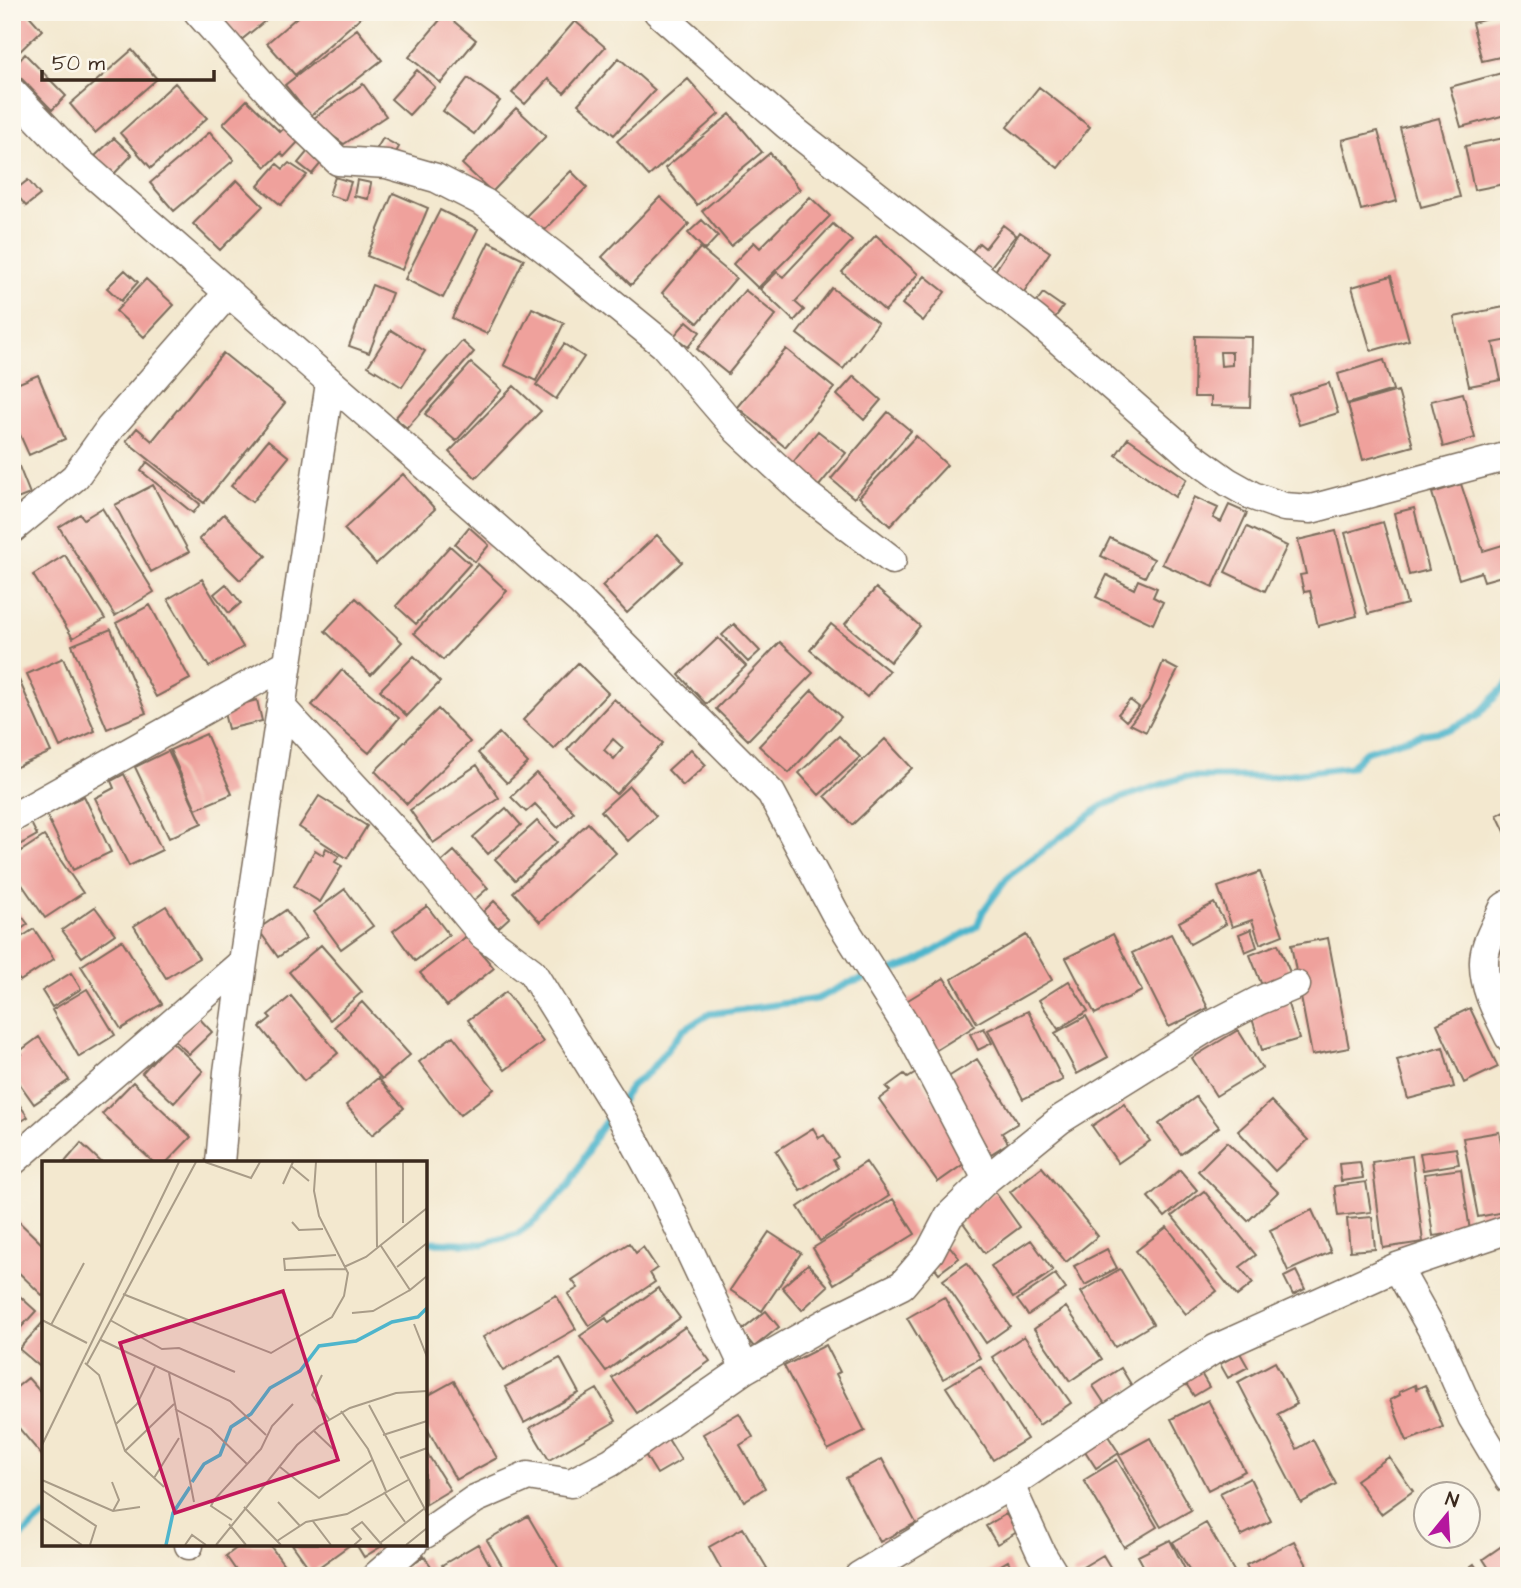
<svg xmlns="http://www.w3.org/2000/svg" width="1521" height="1588" font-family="'Architects Daughter',sans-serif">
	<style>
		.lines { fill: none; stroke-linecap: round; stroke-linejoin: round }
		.stream { stroke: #4eb5cc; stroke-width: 7 }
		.building { fill: #efa19c; fill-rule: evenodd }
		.minor-casing { stroke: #7b6c5c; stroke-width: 31 }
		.minor { stroke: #fff; stroke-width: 28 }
		.inset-river { fill: none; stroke: #4eb5cc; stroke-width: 3.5 }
		.inset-road { fill: none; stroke: #a99c88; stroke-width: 2 }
		.view { fill: #c2185b; fill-opacity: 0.15; stroke: #c2185b; stroke-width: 3.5 }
		.inset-edge { fill: none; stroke: #3b2a1e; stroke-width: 3.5 }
	</style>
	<rect width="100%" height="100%" fill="#fbf7ec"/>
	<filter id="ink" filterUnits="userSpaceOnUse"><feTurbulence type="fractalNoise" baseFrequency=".0143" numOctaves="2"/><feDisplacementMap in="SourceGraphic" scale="14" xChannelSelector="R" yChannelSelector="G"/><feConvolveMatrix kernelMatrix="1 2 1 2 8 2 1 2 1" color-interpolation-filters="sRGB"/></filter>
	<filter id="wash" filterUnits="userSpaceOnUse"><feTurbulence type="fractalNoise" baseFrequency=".00686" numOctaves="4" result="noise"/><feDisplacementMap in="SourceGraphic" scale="28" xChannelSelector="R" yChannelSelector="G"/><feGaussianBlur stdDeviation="1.57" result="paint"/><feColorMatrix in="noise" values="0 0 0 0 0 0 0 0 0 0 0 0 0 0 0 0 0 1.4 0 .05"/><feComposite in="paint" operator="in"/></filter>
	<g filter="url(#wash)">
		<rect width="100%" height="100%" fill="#f3e8cf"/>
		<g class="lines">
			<path class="stream" d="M882 974 916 962 977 926 983 911 1009 876 1102 806 1121 798 1184 777H1267L1351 767 1366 751 1423 734 1448 730 1477 716 1509 682
				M621 1101 632 1085 649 1072 683 1030 709 1014 817 999 849 983 867 978
				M425 1243 435 1242 483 1244 517 1234 536 1220 570 1184 598 1132 612 1113
				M12 1545 44 1516"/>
		</g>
		<g id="blocks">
			<path class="building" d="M12 12H26L42 30 16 55 12 51Z
				M217 12H276L240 41Z
				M303 12H356L361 17 295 75 267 43Z
				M445 14 476 40 441 83 409 57Z
				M1502 15 1509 41V55L1482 61 1472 23Z
				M575 21 605 47 564 93 548 79 525 104 512 93Z
				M357 29 382 60 310 116 285 85Z
				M132 50 157 79 95 133 70 104Z
				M25 54 66 96 52 110 12 69Z
				M619 58 655 90 614 135 578 104Z
				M417 70 435 87 409 115 391 99Z
				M1509 71V114L1461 127 1450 87Z
				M468 78 500 101 474 134 443 111Z
				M688 79 719 114 649 176 617 141Z
				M175 83 207 118 151 168 120 133Z
				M363 84 386 116 344 144 311 120Z
				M1039 87 1090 127 1058 168 1007 127Z
				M247 100 280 132 286 126 300 140 284 157 281 153 266 167 223 124Z
				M516 108 546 136 492 192 462 164Z
				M730 114 762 152 697 205 665 168Z
				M1439 118 1460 197 1421 207 1400 128Z
				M1378 131 1397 201 1361 210 1342 140Z
				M210 132 234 160 174 211 150 183Z
				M1509 137V183L1474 190 1465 146Z
				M114 138 132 155 113 175 95 156Z
				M383 138 399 147 390 163 374 153Z
				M308 151 322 162 312 174 298 163Z
				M770 153 800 189 731 246 702 211Z
				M289 163 307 175 281 205 258 186 277 164 283 169Z
				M571 171 587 187 543 232 526 216Z
				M335 177 351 182 345 200 329 195Z
				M28 180 40 195 26 206 14 191Z
				M237 180 263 206 220 250 193 224Z
				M357 180 371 183 368 199 354 196Z
				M393 193 428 208 402 270 367 256Z
				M660 197 689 224 631 285 602 257Z
				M810 197 830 216 758 288 733 264 754 242 760 248Z
				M440 210 478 229 443 298 405 279Z
				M702 220 718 236 705 250 688 233Z
				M833 224 852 241 795 302 804 310 794 321 760 289 777 272 783 277Z
				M1003 225 1016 235 985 274 966 259 979 243 985 248Z
				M1020 232 1050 252 1020 298 990 279Z
				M876 235 918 274 885 311 842 272Z
				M489 242 524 259 487 334 452 318Z
				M700 248 736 278 698 323 662 293Z
				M125 270 138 282 121 301 107 288Z
				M925 276 945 292 923 321 902 304Z
				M1391 276 1409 340 1371 351 1352 287Z
				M146 279 174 305 144 337 116 311Z
				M372 285 392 293 369 353 349 346Z
				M832 288 878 323 843 369 797 334Z
				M745 290 776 315 728 374 697 349Z
				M1043 293 1063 307 1051 323 1031 309Z
				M1509 306V340L1493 343 1501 380 1469 386 1454 317Z
				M532 308 564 323 536 381 504 365Z
				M687 321 700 332 688 347 674 336Z
				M391 330 425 351 402 387 368 366Z
				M1195 336 1252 337 1250 407 1211 406V397H1194ZM1220 352H1232V365L1221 366Z
				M462 341 474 352 407 428 395 418Z
				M564 344 584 357 556 399 536 385Z
				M786 349 834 388 785 447 737 407Z
				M223 353 285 403 204 503 126 441 137 428 152 441Z
				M1384 360 1393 390 1347 404 1338 374Z
				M471 363 502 390 456 441 425 414Z
				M38 375 65 439 29 455 12 417V386Z
				M854 376 881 400 864 420 837 395Z
				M1329 383 1338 413 1299 425 1290 395Z
				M514 386 541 411 476 478 449 452Z
				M1398 391 1413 446 1363 460 1348 405Z
				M1463 393 1475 438 1443 447 1431 401Z
				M888 412 911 431 854 498 831 479Z
				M818 431 846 453 814 492 787 470Z
				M916 436 947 465 890 526 859 497Z
				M1128 438 1187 479 1175 497 1116 455Z
				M268 440 289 457 252 502 231 486Z
				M12 449 30 494 12 501Z
				M147 462 200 504 193 513 141 471Z
				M403 474 435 509 376 564 344 529Z
				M1461 484 1483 551 1509 543V574L1484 581 1481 572 1459 579 1432 493Z
				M153 485 189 552 151 572 115 505Z
				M1194 497 1218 508 1213 518 1221 522 1229 505 1247 513 1213 587 1162 564Z
				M102 508 154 592 115 616 59 527 80 514 84 519Z
				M1414 508 1429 570 1409 575 1394 513Z
				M224 514 266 556 240 580 199 539Z
				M1383 522 1407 604 1368 614 1345 533Z
				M469 527 489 545 475 562 455 544Z
				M1247 527 1287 546 1265 591 1225 572Z
				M1336 531 1357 616 1318 626 1310 591 1304 592 1300 575 1306 574 1298 540Z
				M657 535 682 562 627 613 602 586Z
				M1110 538 1154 559 1145 577 1101 556Z
				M450 546 470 564 416 624 396 606Z
				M65 555 105 619 73 638 33 575Z
				M478 564 507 591 443 660 414 633Z
				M1107 575 1134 589 1138 580 1157 588 1153 597 1163 602 1153 624 1096 597Z
				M202 579 243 647 209 667 168 599Z
				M226 584 241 603 229 613 214 594Z
				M876 588 920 626 890 662 845 624Z
				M356 598 402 642 371 675 325 631Z
				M150 605 190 679 156 697 116 623Z
				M734 624 760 651 748 662 722 635Z
				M831 624 889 671 867 697 810 650Z
				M111 629 146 713 107 729 72 645Z
				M718 638 746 666 706 704 679 675Z
				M780 642 813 673 748 740 716 709Z
				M414 656 440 682 407 716 380 690Z
				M63 658 95 731 60 747 27 674Z
				M1163 662 1178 670 1146 732 1130 724 1148 700Z
				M578 663 608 693 554 749 523 720Z
				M342 670 399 718 369 753 312 705Z
				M19 680 51 752 12 769V684Z
				M812 690 841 717 789 773 759 746Z
				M614 699 663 743 616 794 567 750ZM613 739 623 748 614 759 604 750Z
				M257 700 262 721 228 729 223 709Z
				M1130 700 1139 707 1126 721 1118 714Z
				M438 709 470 742 407 804 375 771Z
				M499 733 528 763 507 783 478 753Z
				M206 734 232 794 196 809 170 750Z
				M839 736 860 757 819 795 799 773Z
				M885 739 912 768 852 825 825 796Z
				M691 749 706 765 683 786 668 770Z
				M168 751 202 823 169 838 135 767Z
				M477 765 499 798 433 843 410 810Z
				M536 773 574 812 558 828 535 804 526 812 511 797Z
				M124 774 162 850 129 866 95 798 114 788 111 781Z
				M629 786 656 816 628 841 601 811Z
				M84 796 111 852 73 870 46 814Z
				M319 796 367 826 347 858 299 827Z
				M506 808 521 825 488 854 473 837Z
				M1509 809V840L1497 815Z
				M29 819 37 835 12 849V828Z
				M537 821 557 842 515 880 495 859Z
				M588 823 616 853 540 922 513 892Z
				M44 836 83 893 45 918 12 870V857Z
				M326 848 339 856 335 862 342 866 320 902 294 886 315 850 323 855Z
				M454 851 488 888 472 902 438 865Z
				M1260 872 1283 935 1260 944 1252 920 1232 927 1218 887Z
				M345 889 373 926 341 949 314 912Z
				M494 901 510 917 498 928 483 912Z
				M1214 903 1226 924 1190 944 1179 922Z
				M12 904 28 924 12 936Z
				M166 906 199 958 166 978 134 926Z
				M427 906 449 935 415 961 393 931Z
				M95 907 115 934 82 957 62 930Z
				M286 910 306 938 278 957 258 929Z
				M34 929 54 959 20 981 12 969V943Z
				M1251 929 1257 947 1245 952 1239 934Z
				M1113 934 1142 991 1095 1014 1066 958Z
				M1171 934 1208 1008 1169 1027 1132 953Z
				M1026 935 1052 980 977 1023 952 979Z
				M467 936 494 968 447 1006 420 973Z
				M1328 938 1349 1048 1312 1055 1291 945Z
				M122 940 162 1004 121 1029 81 966Z
				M1278 944 1292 977 1263 988 1250 955Z
				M321 945 362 992 330 1020 289 972Z
				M1509 950V992H1507L1502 951Z
				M71 973 81 989 52 1007 42 991Z
				M944 978 975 1026 933 1052 903 1003Z
				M1069 981 1088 1011 1058 1029 1039 1000Z
				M87 989 115 1035 79 1057 52 1010Z
				M506 992 543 1042 505 1070 468 1020Z
				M291 996 338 1053 304 1081 260 1027 271 1018 268 1015Z
				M1286 998 1299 1039 1262 1050 1249 1009Z
				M362 1002 410 1055 382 1079 335 1026Z
				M1470 1008 1498 1067 1464 1083 1437 1024Z
				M1028 1011 1063 1080 1023 1099 988 1030Z
				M1086 1016 1108 1057 1077 1074 1055 1033Z
				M198 1017 212 1032 189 1054 174 1040Z
				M984 1028 992 1043 978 1050 970 1034Z
				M1238 1030 1262 1068 1216 1096 1192 1058Z
				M453 1036 494 1089 460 1115 419 1062Z
				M39 1037 69 1080 34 1104 12 1073V1061L22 1054 20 1051Z
				M171 1041 203 1071 174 1103 142 1073Z
				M1443 1047 1454 1087 1408 1099 1397 1060Z
				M977 1059 1018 1123 1002 1133 1008 1143 991 1154 945 1079Z
				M916 1073 975 1156 938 1182 879 1099 890 1091 886 1087 904 1074 908 1078Z
				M378 1078 404 1108 372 1135 346 1105Z
				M133 1082 191 1137 166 1163H154L102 1114Z
				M12 1094 28 1117 12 1127Z
				M1196 1097 1219 1127 1181 1154 1159 1124Z
				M1271 1101 1308 1140 1275 1171 1238 1131Z
				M1124 1104 1150 1141 1118 1163 1092 1126Z
				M813 1128 819 1138 824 1135 838 1157 833 1160 838 1168 801 1191 776 1151Z
				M1499 1132 1509 1183V1211L1478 1217 1463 1138Z
				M1227 1142 1278 1192 1248 1221 1198 1171Z
				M81 1143 102 1163H64Z
				M1456 1148 1459 1164 1423 1170 1420 1153Z
				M1412 1156 1423 1242 1383 1248 1372 1162Z
				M866 1162 889 1196 820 1241 798 1207Z
				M1360 1162 1363 1178 1341 1181 1339 1164Z
				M1042 1167 1098 1236 1066 1262 1010 1192Z
				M1461 1169 1470 1231 1433 1236 1424 1174Z
				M1180 1170 1197 1190 1165 1217 1148 1197Z
				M1366 1182 1371 1212 1338 1216 1334 1186Z
				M1204 1191 1256 1255 1240 1267 1253 1283 1237 1296 1172 1216Z
				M995 1192 1020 1227 985 1253 959 1217Z
				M893 1199 915 1234 834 1284 813 1248Z
				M1312 1210 1331 1252 1288 1271 1270 1230Z
				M12 1215 44 1246V1297L12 1266Z
				M1372 1217 1375 1249 1350 1251 1347 1219Z
				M1167 1227 1217 1291 1186 1314 1136 1251Z
				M769 1232 801 1253 762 1311 730 1290Z
				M1031 1240 1053 1271 1013 1298 991 1266Z
				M629 1243 636 1253 643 1247 657 1268 650 1273 655 1282 589 1326 568 1294 578 1288 572 1280Z
				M948 1244 959 1258 939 1273 928 1259Z
				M1107 1249 1117 1268 1085 1285 1074 1266Z
				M967 1263 1010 1326 986 1343 943 1280Z
				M808 1264 828 1286 802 1310 782 1287Z
				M1120 1269 1153 1324 1115 1347 1081 1292Z
				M1296 1271 1305 1289 1293 1295 1284 1277Z
				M1055 1274 1066 1289 1028 1315 1017 1300Z
				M658 1288 680 1318 606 1371 580 1336 606 1318 609 1323Z
				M12 1289 36 1311 16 1333 12 1329Z
				M556 1295 576 1329 503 1371 483 1337Z
				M944 1297 980 1358 943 1379 907 1318Z
				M1066 1307 1102 1359 1070 1381 1034 1329Z
				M766 1311 779 1327 754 1347 741 1331Z
				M44 1321V1370L19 1349Z
				M685 1327 710 1361 637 1413 612 1378Z
				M1024 1336 1071 1403 1039 1425 992 1357Z
				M826 1345 840 1372 836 1374 865 1431 828 1450 784 1366Z
				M1240 1353 1248 1367 1228 1378 1220 1364Z
				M560 1358 579 1393 524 1423 505 1387Z
				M1275 1362 1297 1404 1278 1414 1297 1449 1313 1440 1336 1484 1301 1503 1238 1382Z
				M980 1366 1027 1439 993 1460 946 1387Z
				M1121 1368 1132 1386 1105 1404 1093 1386Z
				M1199 1370 1209 1387 1194 1396 1183 1379Z
				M28 1378 44 1396V1458L12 1420V1391Z
				M454 1381 497 1458 456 1480 425 1425V1397Z
				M1415 1385 1416 1389 1425 1385 1443 1427 1407 1441 1390 1400 1400 1395 1399 1392Z
				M597 1389 616 1421 549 1460 530 1428Z
				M1208 1400 1245 1471 1208 1490 1171 1419Z
				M739 1413 753 1437 740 1445 765 1488 744 1501 703 1434Z
				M1108 1436 1119 1453 1096 1468 1085 1451Z
				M1150 1438 1191 1510 1161 1527 1119 1455Z
				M668 1439 681 1460 657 1474 644 1453Z
				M425 1450 450 1490 425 1505Z
				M1389 1457 1413 1491 1381 1514 1356 1480Z
				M882 1459 916 1523 880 1542 846 1478Z
				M1117 1460 1157 1527 1124 1547 1084 1480Z
				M1250 1478 1271 1521 1241 1536 1220 1493Z
				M1006 1514 1017 1532 997 1544 986 1526Z
				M528 1516 563 1576H508L487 1540Z
				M1206 1523 1237 1576H1193L1173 1542Z
				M743 1528 767 1568 752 1576H725L709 1547Z
				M1170 1540 1187 1573 1182 1576H1149L1138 1556Z
				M1294 1541 1308 1567 1292 1576H1252L1246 1565Z
				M1509 1541V1576H1494L1483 1559Z
				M242 1544H269L292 1576H240L226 1556Z
				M292 1544H351L312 1572Z
				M356 1544H385L364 1557Z
				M478 1544 496 1576H449L442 1565Z
				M1103 1555 1115 1575 1074 1576 1073 1573Z
				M424 1556 435 1572 429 1576H409L405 1569Z
				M1008 1561 1016 1576H982Z
				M1474 1564 1482 1576H1457Z"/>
		</g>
	</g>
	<g filter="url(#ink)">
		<use href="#blocks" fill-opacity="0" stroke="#7b6c5c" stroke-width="2"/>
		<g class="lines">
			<defs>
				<path id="minor" d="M198 12 283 108 338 161 387 164 436 178 485 203 557 258 664 345 738 431 807 495 892 560
					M658 12 787 125 1037 321 1189 454 1228 482 1253 496 1284 507 1311 509 1509 456
					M12 92 75 158 580 601 771 793 835 913 907 1027 987 1179
					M12 529 75 477 110 428 228 293
					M281 707 413 850 483 935 532 972 616 1107 662 1192 745 1369
					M12 818 288 663
					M1509 904 1504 907C1497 924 1483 945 1484 964 1484 990 1498 1014 1509 1037
					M12 1162 243 962
					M220 1163 228 1072 243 962 330 383
					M1397 1267 1438 1340 1472 1417 1509 1479
					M1010 1485 1041 1553 1055 1576
					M425 1534 475 1499 528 1476 571 1483 611 1462 745 1369 833 1319 902 1285 930 1252 949 1216 987 1179 1061 1119 1210 1026 1258 1001 1296 985
					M189 1544V1545
					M376 1576 413 1544
					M859 1576 1010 1485 1146 1393 1215 1349 1397 1267 1509 1229"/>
			</defs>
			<use href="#minor" class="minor-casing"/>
			<use href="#minor" class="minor"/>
		</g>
	</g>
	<g transform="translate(42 1161)">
		<rect width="385" height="385" fill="#f3e8cf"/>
		<path class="inset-river" d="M150 321 162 303 178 294 189 266 209 253 228 227 258 210 277 185 314 180 350 161 376 156 385 147M124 384 131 352 148 326"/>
		<path class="inset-road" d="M163 1 209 17 218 1M334 1 335 86M361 1V62M249 5 267 20M241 23 251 1M250 61 257 69 281 68M339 85 368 129 385 115M294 94 242 98 243 109 304 108M302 106 324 96 385 47M355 106 385 82M81 133 229 192 290 156 302 135 306 112 277 55 272 30 274 1M310 152 331 150 368 129M0 159 45 182M68 159 120 188 137 187 193 211M372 163 385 196M9 164 42 102M59 179 188 240 224 274M43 202 57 214 83 290 122 326M45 203 154 1M127 212 152 341M280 214 270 234 287 258M327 244 385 352M133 248 169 268 205 303M299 250 326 288 344 330M74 263 95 243 113 206M271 269 291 288M341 274 385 260M0 284 137 1M83 290 132 243M358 297 385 287M238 306 277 337 330 299M112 317 137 277M0 319 71 350 98 346M70 321 77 339 71 350M0 329 54 365 48 384M342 331 363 361M236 341 258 365M202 346 239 384M0 357 40 384M190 359 169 345 172 339 219 288 230 265 251 243M270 359 289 384M187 363 204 384M235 380 264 361 305 353 366 319M338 382 383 347M143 384 150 374 164 384M174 384 255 284 277 265 308 247 354 232 385 230M312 384 319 378 310 368 320 361 340 384M364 384 385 367"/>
		<path class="view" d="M241 130 296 299 133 352 78 182Z"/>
		<rect width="385" height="385" class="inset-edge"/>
	</g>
	<rect width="1521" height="1588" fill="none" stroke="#fbf7ec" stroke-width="42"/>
	<g transform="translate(1447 1515) rotate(18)"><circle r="33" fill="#fbf7ec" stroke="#aea59a" stroke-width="2"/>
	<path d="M0-5L12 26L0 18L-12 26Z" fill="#b5179e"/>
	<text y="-10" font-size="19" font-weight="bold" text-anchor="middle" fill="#3b2a1e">N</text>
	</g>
	<path d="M42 70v10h172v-10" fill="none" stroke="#3b2a1e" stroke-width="3.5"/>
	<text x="52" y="70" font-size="21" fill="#3b2a1e" stroke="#fbf7ec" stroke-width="5" paint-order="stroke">50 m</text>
</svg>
